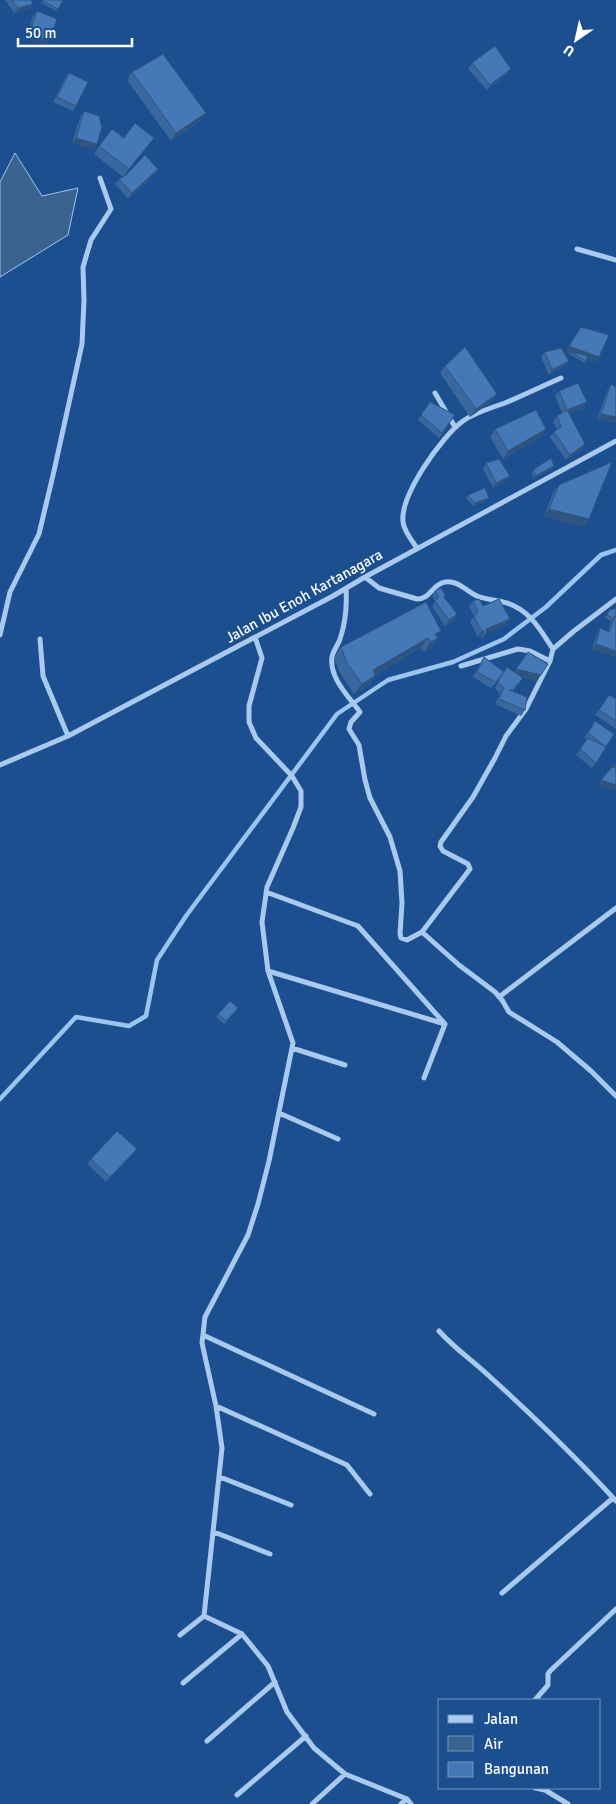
<svg xmlns="http://www.w3.org/2000/svg" width="616" height="1804" font-family="Signika,sans-serif">
	<style>
		.water { fill: #3c6290; stroke: #9cc4f0 }
		.lines { fill: none; stroke-linecap: round; stroke-linejoin: round }
		.stream { stroke: #9cc4f0; stroke-width: 4.5 }
		.street { stroke: #a9c9ee; stroke-width: 5 }
		.wall { fill: #3a679d }
		.shaded-wall { fill: #305480 }
		.building { fill: #4478b7; stroke: #305480 }
		.labels { text-anchor: middle; stroke-width: 4; stroke-linejoin: round; paint-order: stroke }
		.street-label { font-size: 15px; fill: #fff; stroke: #1b4f8f }
	</style>
	<rect width="100%" height="100%" fill="#1b4f8f"/>
	<path class="water" d="M15 153 42 196 78 188 68 235 0 277V182Z"/>
	<g class="lines">
		<path class="stream" d="M0 1099 76 1017 129 1026 146 1016 157 960 186 916 337 714 388 680 453 662 504 639 546 607 601 555 616 550"/>
		<path class="street" d="M577 249 616 260
			M435 393 455 427
			M417 548C412 541 404 531 403 522 400 495 442 436 463 421 477 411 496 407 512 400 528 393 545 385 561 378
			M365 577 379 588 417 599C431 599 432 584 445 582 458 580 466 591 477 596 487 600 498 600 507 603 530 610 541 631 553 649L550 661 526 709 506 736 495 758 473 797 441 842 440 846 443 851 468 864 470 869 422 932
			M346 588C347 605 346 622 340 639 338 645 333 651 332 657 329 678 349 697 360 712L351 722 349 729 359 745 365 780 370 798 390 837 400 871 402 903 400 934 401 938 407 940 422 932 459 965 495 992 502 1000 509 1012 557 1042 591 1071 616 1096
			M0 635 10 592 39 534 54 471 82 344 84 300 83 267 91 240 111 209 100 178
			M255 637 262 658 249 706V722L256 738 292 776 301 791V807L293 828 267 887 262 922 268 971 293 1043 269 1161 258 1204 248 1235 205 1317 202 1343 216 1406 222 1448 204 1616 242 1634 268 1666 287 1712 314 1748 345 1774 407 1799 411 1804
			M40 639 43 676 68 736
			M553 649 574 631 616 599
			M461 666 518 649 530 651 550 661
			M0 765 68 736 333 596 365 577 616 441
			M266 892 358 926 445 1024 268 971
			M499 997 616 908
			M292 1048 345 1065
			M424 1078 445 1024
			M279 1113 338 1139
			M439 1331C454 1348 472 1360 488 1375 532 1415 576 1457 616 1501
			M203 1335 374 1414
			M216 1406 347 1465 370 1494
			M220 1477 291 1505
			M214 1532 270 1554
			M502 1593 613 1498
			M180 1635 204 1616
			M183 1683 242 1634
			M535 1700 548 1685V1674L550 1671 616 1609
			M207 1741 275 1682
			M535 1788 545 1790 568 1804
			M237 1795 306 1736
			M312 1804 345 1774
			M401 1804 407 1799"/>
	</g>
	<path class="wall" d="M5 0H31L33 4 29 9 14 13Z
		M43 0H63L56 11 41 3Z
		M37 11 45 46 25 39 33 16Z
		M472 63 511 69 507 74 487 90 468 69Z
		M132 72 200 121 171 141 127 80Z
		M69 73 76 106 73 111 53 102 65 78Z
		M84 111 97 144 93 149 72 143 80 117Z
		M124 138H154L124 176 158 169 155 175 128 199 115 184 119 179 123 177 94 154 99 146Z
		M581 327 601 332 596 362 587 359 585 363 569 354 570 353 565 352Z
		M545 352 569 361 565 366 549 375 541 357Z
		M445 366 497 394 492 401 470 417 440 373Z
		M611 384 616 387V423L597 419 608 389Z
		M559 391 583 408 569 413 585 444 582 450 566 460 550 437 554 432 557 430 553 422 557 416 562 413 555 396Z
		M430 402 455 415 439 438 418 420Z
		M495 429 541 437 503 459 490 437Z
		M486 463 510 476 506 481 493 488 483 469Z
		M534 469H552L533 479 532 472Z
		M559 485 584 527 544 517 553 493Z
		M468 495 487 501 473 506 466 498Z
		M435 591 444 597 457 614 454 620 445 626 432 606 435 601 432 596Z
		M473 601 483 606 506 624 487 632 484 638 481 639V636L478 637 470 622 474 616 469 606Z
		M609 610 616 616V657L592 649 597 634 600 628 608 631 611 621 605 618Z
		M437 636 431 648 424 652 421 648 375 675V676L368 686 354 694 340 673 334 658 341 647Z
		M528 652 537 681 521 676 520 683 513 691 525 710 521 716 495 704 500 694 495 688 500 678 491 688 473 677 481 662 484 657 504 672 507 667 514 672Z
		M609 695 616 699V729L595 715Z
		M595 721 606 747 592 768 576 755 587 740 584 738Z
		M236 1011 224 1024 216 1017 218 1014Z
		M137 1149 133 1154 106 1182 87 1164 91 1159Z"/>
	<path class="shaded-wall" d="M33 4 29 9 14 13 18 8Z
		M29 34 49 41 45 46 25 39Z
		M511 69 507 74 487 90 490 85Z
		M206 113 200 121 171 141 176 133Z
		M76 138 97 144 93 149 72 143Z
		M154 138 148 146 123 177 129 169Z
		M158 169 155 175 128 199 132 193Z
		M569 346 599 357 596 362 579 356 571 352 570 353 565 352Z
		M569 361 565 366 549 375 552 370Z
		M497 394 492 401 470 417 476 409Z
		M587 402 583 408 563 415 567 410Z
		M601 414 616 417V423L597 419Z
		M546 429 541 437 503 459 508 451Z
		M585 444 582 450 566 460 570 455Z
		M554 466 552 469 533 479 535 476Z
		M510 476 506 481 493 488 496 483Z
		M489 498 487 501 473 506 475 503Z
		M549 509 589 519 584 527 544 517Z
		M457 614 454 620 445 626 449 620Z
		M510 619 506 624 485 634 487 633 484 638 481 639 485 634 486 629Z
		M441 631 434 640 438 638 431 648 424 652 435 634Z
		M482 631H484L481 636 478 637Z
		M428 638 421 648 366 680 373 670Z
		M596 644 616 651V657L592 649Z
		M516 669 541 675 537 681 512 674Z
		M375 676 368 686 354 694 362 684Z
		M614 763 616 764V770L610 768Z
		M601 780 616 785V791L597 785Z
		M137 1149 133 1154 106 1182 110 1177Z"/>
	<path class="building" d="M12 0H31L33 4 18 8Z
		M43 0H63L58 9 43 1Z
		M37 11 57 19 49 41 29 34Z
		M495 46 511 69 490 85 472 63Z
		M163 54 206 113 176 133 132 72Z
		M69 73 88 82 76 106 57 97Z
		M84 111 99 116 102 128 97 144 76 138Z
		M135 123 154 138 129 169 99 146 112 129 124 138Z
		M145 155 158 169 132 193 119 179 126 175Z
		M581 327 609 335 599 357 569 346Z
		M465 347 497 394 476 409 445 366Z
		M561 348 569 361 552 370 545 352Z
		M571 352 588 356 586 361Z
		M578 383 587 402 567 410 559 391Z
		M611 384 616 387V417L601 414Z
		M430 402 455 415 442 433 421 415Z
		M536 410 546 429 508 451 495 429Z
		M567 410 585 444 570 455 554 432 561 427 557 416Z
		M551 458 554 466 535 476 534 469Z
		M499 459 510 476 496 483 486 463Z
		M612 462 589 519 549 509 559 485Z
		M485 488 489 498 475 503 468 495Z
		M441 588 445 595 444 597 457 614 449 620 435 601 439 597 435 591Z
		M479 599 483 606 499 599 510 619 486 629 487 633 485 634 484 631H482L474 617 478 611 473 601Z
		M426 602 441 631 435 634 438 638 431 642 428 638 373 670 375 676 362 684 347 663 341 647Z
		M616 608V615L613 618 607 615 609 610Z
		M615 616H616V651L596 644 600 628 609 632Z
		M528 652 548 664 541 675 516 669Z
		M484 657 504 672 495 682 477 672Z
		M507 667 523 678 513 690H509L527 697 525 710 499 699 504 688 498 682Z
		M609 695 616 699V721L599 710Z
		M595 721 614 734 606 747 588 733Z
		M588 738 606 747 596 763 580 749Z
		M612 767 616 768V785L601 780Z
		M230 1001 238 1008 226 1021 218 1014Z
		M117 1131 137 1149 110 1177 91 1159Z"/>
	<g class="labels">
		<g class="street-label">
			<text transform="translate(304 596) rotate(-29)" y="5">Jalan Ibu Enoh Kartanagara</text>
		</g>
	</g>
	<rect x="438" y="1699" width="162" height="90" fill="#1b4f8f" stroke="#7695bc"/>
	<rect x="448" y="1715" width="25" height="8" fill="#a9c9ee" stroke="#7695bc"/>
	<text x="484" y="1724" font-size="15" fill="#ffffff">Jalan</text>
	<rect x="448" y="1736" width="25" height="15" fill="#3c6290" stroke="#7695bc"/>
	<text x="484" y="1749" font-size="15" fill="#ffffff">Air</text>
	<rect x="448" y="1762" width="25" height="15" fill="#4478b7" stroke="#7695bc"/>
	<text x="484" y="1774" font-size="15" fill="#ffffff">Bangunan</text>
	<g transform="translate(576 40) rotate(214)" stroke="#1b4f8f" stroke-width="4" paint-order="stroke">
	<path d="M0-4L9 19L0 12L-9 19Z" fill="#ffffff"/>
	<text y="-8" font-size="14" font-weight="bold" text-anchor="middle" fill="#ffffff">U</text>
	</g>
	<path d="M18 38v8h114v-8" fill="none" stroke="#ffffff" stroke-width="2.5"/>
	<text x="25" y="38" font-size="15" fill="#ffffff" stroke="#1b4f8f" stroke-width="4" paint-order="stroke">50 m</text>
</svg>
